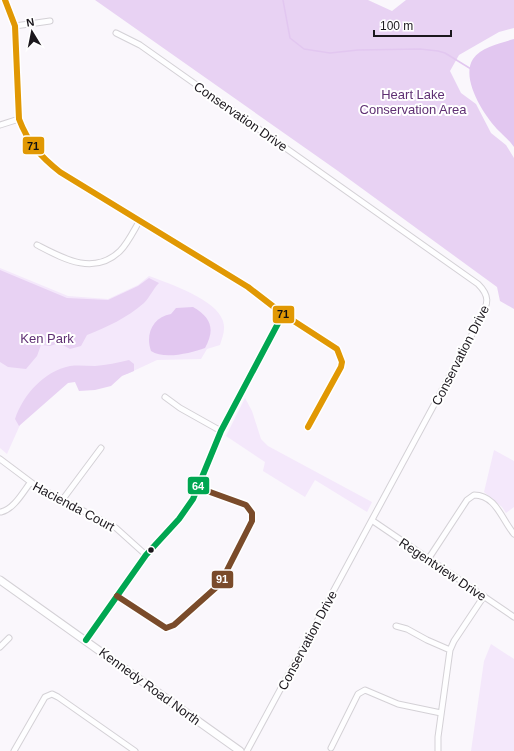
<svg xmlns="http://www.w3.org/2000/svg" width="514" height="751" font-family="Arial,sans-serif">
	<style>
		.green { fill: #f4e8fb }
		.forest { fill: #e8d2f3 }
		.water { fill: #e2c7f0 }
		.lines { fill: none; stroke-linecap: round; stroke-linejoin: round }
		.stream { stroke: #e2c7f0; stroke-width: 1.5 }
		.minor-casing { stroke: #d4d1d6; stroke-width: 7 }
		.secondary-casing { stroke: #d4d1d6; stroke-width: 9 }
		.minor { stroke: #fefeff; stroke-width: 5 }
		.secondary { stroke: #fefeff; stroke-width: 7 }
		.bus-1-casing { stroke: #fff; stroke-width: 9 }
		.bus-2-casing { stroke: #fff; stroke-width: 9 }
		.bus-3-casing { stroke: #fff; stroke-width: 9 }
		.bus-1 { stroke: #00a651; stroke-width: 6 }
		.bus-2 { stroke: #e19803; stroke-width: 6 }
		.bus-3 { stroke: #7a4b2a; stroke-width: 6 }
		.bus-dot { fill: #1b171d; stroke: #fff; stroke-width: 1.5 }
		.labels { text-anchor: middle; stroke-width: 4; stroke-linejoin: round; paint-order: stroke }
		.park-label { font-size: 13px; fill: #5f3073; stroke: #fff }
		.street-label { font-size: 13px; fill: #1b171d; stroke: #fff }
		.line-badge { stroke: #fff; stroke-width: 1.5 }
		.badge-label { font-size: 11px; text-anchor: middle; font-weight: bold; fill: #fff }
		.pale-badge-label { font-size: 11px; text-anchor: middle; font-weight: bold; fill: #111 }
	</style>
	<rect width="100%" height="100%" fill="#faf7fc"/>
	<path class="green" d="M0 268 68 296 108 299 138 285 149 276C170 284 216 299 223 321 226 330 222 338 220 345L207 349 201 359 157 360 127 374 64 381 24 416 7 454 0 448Z
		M245 398 252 411 261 439 268 446 372 502 367 512 315 480 305 497 263 471 265 462 226 436Z
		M494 450 514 461V507L506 513 502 507 484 492Z
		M491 644 514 659V751H471L484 661Z"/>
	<path class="forest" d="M95 0H368L392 11 406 0H514V28L499 32 459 55 450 71 461 93 476 104 491 133 506 145 514 158V309L500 301 497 287 338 171Z
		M0 270 67 298 108 300 138 286 149 278 159 283C153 289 150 297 144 303 127 318 107 327 87 335L81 346 70 349 59 343 50 346 41 345 37 356 26 369 8 367 0 362Z
		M129 360 134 364V371L122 376 111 386 95 390 79 391 75 382 68 383 19 426 15 419C23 395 44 371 70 366 79 365 87 366 95 366 107 365 117 363 129 360Z"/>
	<path class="water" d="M514 39V147C509 140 505 137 499 131 485 117 460 79 473 59 481 47 501 43 514 39Z
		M193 307C212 318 215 330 205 348 191 353 164 360 151 351 145 334 153 317 171 314L176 308Z"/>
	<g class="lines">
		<path class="stream" d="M283 0 290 38 304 49 330 53 358 50 420 49 438 51 445 53 471 69"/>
		<defs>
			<path id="minor" d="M5 0 15 26 19 119C28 143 41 157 60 172L248 287 283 314 337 349 342 362 341 367 308 427
				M15 26 50 21
				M116 33 140 45 478 284C490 296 488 303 482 316L247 751
				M0 125 19 119
				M37 245C64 259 94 276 120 251 128 243 134 230 140 220
				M165 397 180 408 221 431
				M0 459 36 486 116 528 146 555
				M63 499 101 448
				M1 512C14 509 23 492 30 483
				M373 521 514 617
				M429 558 467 500 474 495C496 495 502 520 514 534
				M117 596 166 628 174 625 220 584 252 521V513L246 505 199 488
				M396 626 407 629 427 640 450 650
				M86 640 146 555 179 519 193 499 221 431 283 314
				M0 647 9 638
				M331 748 358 694 365 690 398 704 441 713
				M14 751 45 697 52 694 58 697 135 751
				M438 751V737L450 650 454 641 484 596"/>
			<path id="secondary" d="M0 580 240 751"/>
		</defs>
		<use href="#minor" class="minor-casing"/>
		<use href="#secondary" class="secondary-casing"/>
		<use href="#minor" class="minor"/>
		<use href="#secondary" class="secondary"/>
		<defs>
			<path id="bus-1" d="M86 640 146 555 179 519 193 499 221 431 283 314"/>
			<path id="bus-2" d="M5 0 15 26 19 119C28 143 41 157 60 172L248 287 283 314 337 349 342 362 341 367 308 427"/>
			<path id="bus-3" d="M117 596 166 628 174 625 220 584 252 521V513L246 505 199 488"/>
		</defs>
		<use href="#bus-1" class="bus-1-casing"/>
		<use href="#bus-2" class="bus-2-casing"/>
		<use href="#bus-3" class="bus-3-casing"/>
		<use href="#bus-1" class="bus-1"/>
		<use href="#bus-2" class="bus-2"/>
		<use href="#bus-3" class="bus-3"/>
	</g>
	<circle class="bus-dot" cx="151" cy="550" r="3.5"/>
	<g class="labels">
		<g class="park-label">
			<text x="413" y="99">Heart Lake<tspan x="413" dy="15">Conservation Area</tspan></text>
			<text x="47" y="343">Ken Park</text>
		</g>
		<g class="street-label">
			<text transform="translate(241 116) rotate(35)" y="5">Conservation Drive</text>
			<text transform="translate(460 355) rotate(-63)" y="5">Conservation Drive</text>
			<text transform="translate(74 506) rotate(28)" y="5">Hacienda Court</text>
			<text transform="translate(443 569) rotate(34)" y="5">Regentview Drive</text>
			<text transform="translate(307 640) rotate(-62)" y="5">Conservation Drive</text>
			<text transform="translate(150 686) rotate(36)" y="5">Kennedy Road North</text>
		</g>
	</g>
	<g class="line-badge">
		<rect x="22" y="136" width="23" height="19" rx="4" fill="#e19803"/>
		<rect x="272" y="305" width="23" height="19" rx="4" fill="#e19803"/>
		<rect x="187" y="476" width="23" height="19" rx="4" fill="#00a651"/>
		<rect x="211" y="570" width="23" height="19" rx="4" fill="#7a4b2a"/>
	</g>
	<g class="badge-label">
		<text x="198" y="490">64</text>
		<text x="222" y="583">91</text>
	</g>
	<g class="pale-badge-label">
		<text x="33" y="150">71</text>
		<text x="283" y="318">71</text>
	</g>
	<g transform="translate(32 32) rotate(350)" stroke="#ffffff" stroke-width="3" paint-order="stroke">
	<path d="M0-3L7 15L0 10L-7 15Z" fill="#1b171d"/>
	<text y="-6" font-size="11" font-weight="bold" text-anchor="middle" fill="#1b171d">N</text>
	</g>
	<path d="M374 30v6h77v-6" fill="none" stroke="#1b171d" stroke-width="2"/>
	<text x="380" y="30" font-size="12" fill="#1b171d" stroke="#ffffff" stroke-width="3" paint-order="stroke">100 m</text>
</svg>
